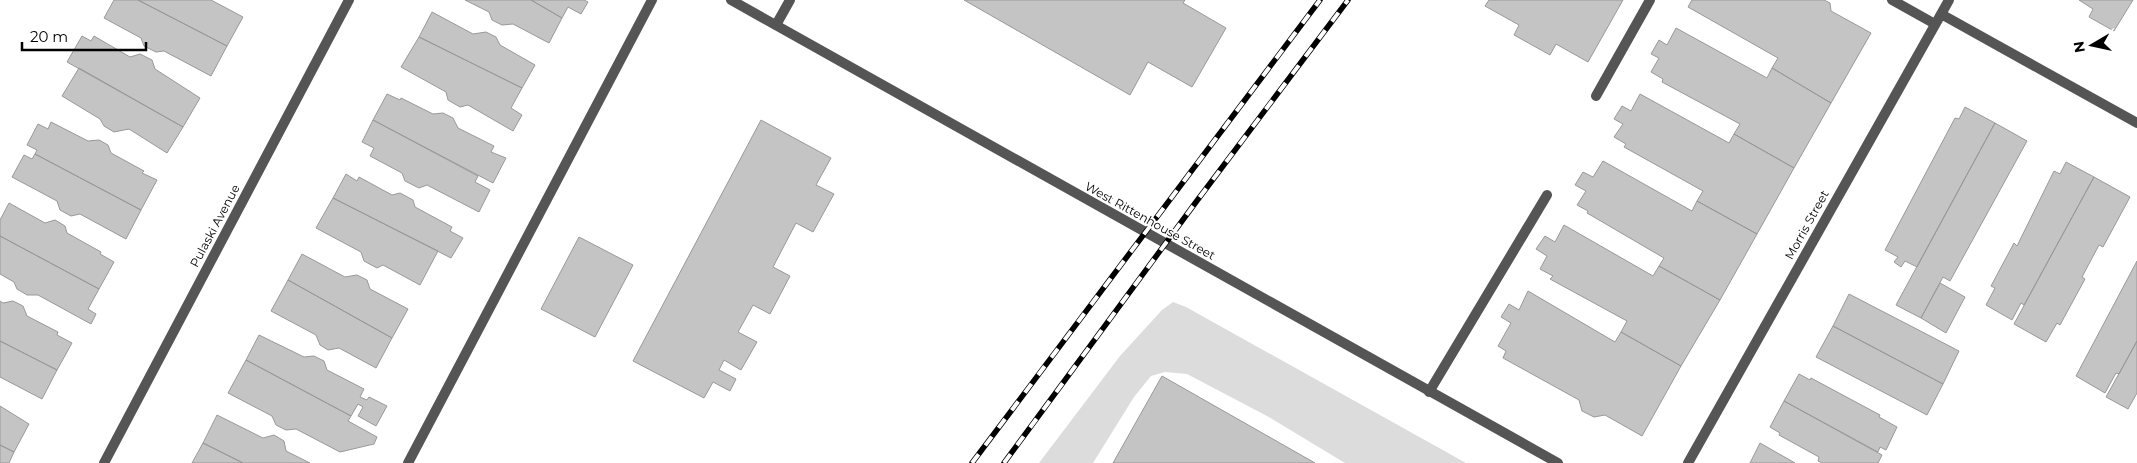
<svg xmlns="http://www.w3.org/2000/svg" width="2137" height="463" font-family="Montserrat,sans-serif">
	<style>
		.green { fill: #dcdcdc }
		.building { fill: #c4c4c4; stroke: #999 }
		.lines { fill: none; stroke-linecap: round; stroke-linejoin: round }
		.service { stroke: #555; stroke-width: 10 }
		.minor { stroke: #555; stroke-width: 10 }
		.tertiary { stroke: #555; stroke-width: 10 }
		.rail-casing { stroke: #000; stroke-width: 5.5 }
		.rail { stroke: #fff; stroke-width: 4; stroke-dasharray: 11; stroke-linecap: butt }
		.labels { text-anchor: middle; stroke-width: 4; stroke-linejoin: round; paint-order: stroke }
		.street-label { font-size: 12px; fill: #000; stroke: #fff }
	</style>
	<rect width="100%" height="100%" fill="#fff"/>
	<path class="green" d="M1173 302 1186 307 1466 463H1345L1267 416 1187 374 1165 372 1151 376 1134 397 1093 463H1039L1120 356 1162 310Z"/>
	<path class="building" d="M114 0H138L227 46 211 76 164 51 156 52 144 46 141 38 104 18Z
		M138 0H211L243 17 227 46Z
		M465 0H531L562 18 549 43 513 24 502 25 492 20 489 12Z
		M531 0H584L588 2 581 14 568 7 562 18Z
		M964 0H1185L1183 3 1226 28 1192 87 1148 62 1130 95Z
		M1489 0H1623L1588 62 1556 44 1550 55 1514 35 1519 25 1485 6Z
		M1692 0H1824L1830 3 1831 11 1871 33 1831 103 1772 68 1778 58 1688 7Z
		M2079 0H2133L2114 31 2089 17 2093 9Z
		M432 12 473 34 486 32 496 37 500 45 535 65 522 88 419 37Z
		M1676 28 1767 78 1772 68 1831 103 1794 168 1734 134 1740 124 1662 82 1663 79 1651 72 1659 58 1651 54 1659 40 1667 45Z
		M82 36 91 41 94 36 130 57 140 54 152 60 155 69 200 98 183 127 67 62Z
		M419 37 522 88 511 108 522 115 513 131 468 105 460 107 448 100 446 92 401 67Z
		M79 68 183 127 167 153 129 129 114 132 104 126 100 119 62 96Z
		M387 94 400 100 401 98 433 114 443 113 453 118 458 128 494 146 491 152 506 158 493 183 373 120Z
		M1640 94 1729 143 1734 134 1794 168 1757 234 1697 201 1703 191 1624 147 1626 144 1614 137 1623 124 1614 119 1622 106 1631 111Z
		M1965 107 1995 123 1917 267 1905 261 1901 267 1894 262 1898 257 1885 250 1955 118 1959 119Z
		M373 120 478 176 475 182 490 190 479 212 427 185 419 188 405 181 402 173 370 156 374 148 362 142Z
		M761 120 831 158 816 185 834 194 813 232 796 223 773 267 790 276 770 314 753 305 738 332 757 342 741 370 724 360 719 370 736 379 730 391 713 382 704 398 633 361Z
		M51 122 88 141 99 140 108 145 111 153 144 171 142 173 157 180 141 210 35 154 37 150 27 145 38 124 48 129Z
		M1995 123 2027 141 1950 281 1943 277 1921 318 1896 305Z
		M35 154 141 210 126 239 80 214 71 216 60 210 57 201 12 177 24 155 32 159Z
		M1603 161 1692 211 1697 201 1757 234 1720 300 1659 266 1664 258 1587 213 1588 211 1577 205 1586 191 1575 185 1583 172 1593 177Z
		M2066 162 2094 177 2024 305 2021 303 2012 320 1986 305 1995 288 1991 286 2014 243 2017 246 2054 171 2060 174Z
		M346 174 357 181 359 177 392 195 400 193 413 200 415 207 452 227 450 231 463 238 451 258 333 198Z
		M2094 177 2130 197 2103 247 2099 245 2082 277 2085 279 2060 325 2057 323 2046 342 2014 324Z
		M333 198 438 251 420 285 383 265 377 268 364 261 361 252 316 228Z
		M9 203 45 223 55 220 65 226 67 233 101 252 100 254 114 262 99 289 0 236V220Z
		M1564 225 1653 276 1659 266 1720 300 1681 366 1621 332 1627 321 1550 279 1553 276 1540 269 1547 256 1536 249 1545 236 1555 242Z
		M0 236 99 289 88 309 96 314 91 324 38 295H27L17 289 14 282 0 274Z
		M579 237 633 265 595 337 541 309Z
		M302 254 345 277 357 275 367 280 370 289 408 309 392 338 288 280Z
		M2137 261V341L2119 374 2116 373 2105 393 2076 376Z
		M288 280 392 338 376 368 339 348 328 350 320 345 316 335 271 311Z
		M1940 283 1965 297 1946 333 1921 318Z
		M1528 291 1615 342 1621 332 1681 366 1642 436 1605 415 1594 417 1582 411 1579 400 1503 358 1506 351 1498 346 1511 323 1501 317 1509 304 1519 310Z
		M1849 294 1959 351 1943 384 1833 326Z
		M0 301 3 303 13 301 23 306 27 316 58 332 57 335 72 343 57 370 0 341Z
		M1833 326 1943 384 1927 415 1816 357Z
		M259 335 304 357 314 356 324 361 327 370 364 389 360 397 367 400 369 397 387 406 376 426 358 416 363 407 358 404 351 416 246 360Z
		M0 341 57 370 42 399 0 377Z
		M2137 341V393L2128 409 2106 397Z
		M246 360 351 416 348 421 377 437 374 444 340 452 296 429 286 430 276 425 272 416 228 393Z
		M1799 374 1810 380 1811 378 1880 415 1879 417 1897 427 1886 450 1880 447 1878 452 1784 401Z
		M1162 376 1315 463H1113Z
		M1784 401 1882 455 1878 463H1822L1818 461 1819 457 1779 435 1780 433 1770 427Z
		M0 406 29 424 14 452 0 445Z
		M217 415 263 438 274 435 284 441 286 451 310 463H243L203 443Z
		M203 443 243 463H192Z
		M1760 443 1795 463H1750Z
		M0 445 14 452 9 463H0Z"/>
	<g class="lines">
		<path class="service" d="M1892 0 1935 24
			M1596 96 1650 0
			M1429 392 1547 195
			M408 463 652 0"/>
		<path class="minor" d="M1941 14 2137 123
			M776 25 790 0
			M104 463 349 0
			M1688 463 1949 0"/>
		<path class="tertiary" d="M731 0 1558 463"/>
		<defs>
			<path id="rail" d="M972 463 1320 0
				M1004 463 1196 202 1348 0"/>
		</defs>
		<use href="#rail" class="rail-casing"/>
		<use href="#rail" class="rail"/>
	</g>
	<g class="labels">
		<g class="street-label">
			<text transform="translate(1150 221) rotate(29)" y="4">West Rittenhouse Street</text>
			<text transform="translate(1807 225) rotate(-61)" y="4">Morris Street</text>
			<text transform="translate(215 226) rotate(-62)" y="4">Pulaski Avenue</text>
		</g>
	</g>
	<g transform="translate(2092 45) rotate(261)" stroke="#ffffff" stroke-width="4" paint-order="stroke">
	<path d="M0-4L9 19L0 12L-9 19Z" fill="#000000"/>
	<text y="-8" font-size="14" font-weight="bold" text-anchor="middle" fill="#000000">N</text>
	</g>
	<path d="M22 42v8h124v-8" fill="none" stroke="#000000" stroke-width="2.5"/>
	<text x="30" y="42" font-size="15" fill="#000000" stroke="#ffffff" stroke-width="4" paint-order="stroke">20 m</text>
</svg>
